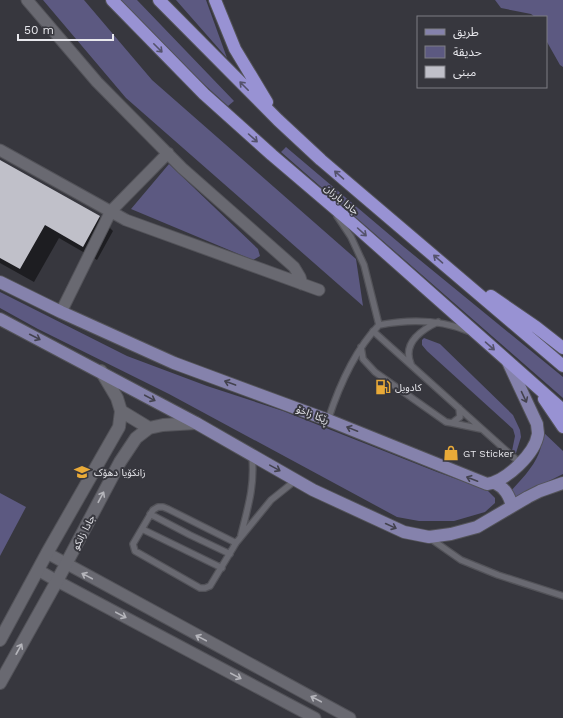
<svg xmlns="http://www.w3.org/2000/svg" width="563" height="718" font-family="'Work Sans','Noto Sans Arabic',sans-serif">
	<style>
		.green { fill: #5c5981 }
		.shadow { fill: #0007 }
		.building { fill: #c0c0c9 }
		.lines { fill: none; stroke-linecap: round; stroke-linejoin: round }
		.lane-casing { stroke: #535359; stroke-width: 8 }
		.street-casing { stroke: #535359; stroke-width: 13 }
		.secondary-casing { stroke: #535359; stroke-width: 14 }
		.primary-casing { stroke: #535359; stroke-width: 14 }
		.highway-casing { stroke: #535359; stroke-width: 14 }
		.lane { stroke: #696971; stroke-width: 5.5 }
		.street { stroke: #696971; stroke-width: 11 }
		.secondary { stroke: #696971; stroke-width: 12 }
		.primary { stroke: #8582ac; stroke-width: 12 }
		.highway { stroke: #9892d3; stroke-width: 12 }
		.oneway { stroke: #54526b }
		.oneway2 { stroke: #43424e }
		.oneway3 { stroke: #b5b5bb }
		.labels { text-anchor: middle; stroke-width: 4; stroke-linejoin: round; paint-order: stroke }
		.street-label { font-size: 10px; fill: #e8e8ed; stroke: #37373e }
		.poi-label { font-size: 10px; fill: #e8e8ed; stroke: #37373e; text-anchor: start }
	</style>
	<rect width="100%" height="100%" fill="#37373e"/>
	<path class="green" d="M43 0H84L152 80 356 259 363 306 126 98Z
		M119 0H137L234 101 228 106 174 57Z
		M176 0H206L227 58Z
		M495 0H563V67L560 65 547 42 546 17H535L531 14 501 8Z
		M286 147 404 247 563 377V398L281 152Z
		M169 164 258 249 260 256 253 260 131 209Z
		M0 292 127 356 207 386 283 411 437 472 487 490 495 498V503L485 512 454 521H419L397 517 169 394 38 329 0 308Z
		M424 338 440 344 513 415 520 430 521 437 516 453H514L512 451 515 436 513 429 427 351 422 345V340Z
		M542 431 563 451V474L547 482 515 502V496L509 493C520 481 533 468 539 453 542 446 542 438 542 431Z
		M0 493 26 507 0 556Z"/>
	<path class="shadow" d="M0 162 99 217 113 231 97 260 59 238 34 282 0 263Z"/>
	<path class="building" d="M0 160 100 216 83 247 45 225 20 269 0 258Z"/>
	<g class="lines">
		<defs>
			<path id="lane" d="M337 216 351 237 364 265 379 325
				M373 331 520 463
				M361 347 363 359 375 372 446 422 452 423 460 417 459 408
				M411 364C402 343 421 330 438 322
				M328 420C339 386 354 351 379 325 410 319 439 319 468 331
				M452 423 481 429
				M158 507H163L168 509 236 543 210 586 205 588H200L135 551 133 544 153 510Z
				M150 514 190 535 230 554
				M142 529 222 568
				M241 535C248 507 255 485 252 456
				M431 539 461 560 498 575 563 596
				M236 543 271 500 296 480"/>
			<path id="street" d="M27 0 97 82 182 168 294 267 300 277 302 284
				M0 150 126 220 319 290
				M61 312 111 211 168 153
				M47 553 350 718
				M38 570 57 581 315 718"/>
			<path id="secondary" d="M121 411 149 428
				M0 640 47 553 119 427 121 411 117 398 101 371
				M0 683 57 581 120 462 136 438 149 428 163 425 196 423"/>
			<path id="primary" d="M0 282 61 312 174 363 328 420 487 484C506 481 535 454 538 434 538 431 537 427 537 424L508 362
				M0 319 196 423 313 490 404 532 429 537 451 534 477 527 528 497 540 491 563 483
				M495 483C505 488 509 495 512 506"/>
			<path id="highway" d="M112 0 204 94 272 155 353 224 563 410
				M159 0 278 120 321 160 563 366
				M215 0 235 49 267 102
				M491 296 536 327 563 348
				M544 399 563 427"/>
		</defs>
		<use href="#lane" class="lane-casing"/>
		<use href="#street" class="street-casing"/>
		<use href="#secondary" class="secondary-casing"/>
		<use href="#primary" class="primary-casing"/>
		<use href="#highway" class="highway-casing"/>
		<use href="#lane" class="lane"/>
		<use href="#street" class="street"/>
		<use href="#secondary" class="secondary"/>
		<use href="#primary" class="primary"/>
		<use href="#highway" class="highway"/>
	</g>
	<defs><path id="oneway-shaft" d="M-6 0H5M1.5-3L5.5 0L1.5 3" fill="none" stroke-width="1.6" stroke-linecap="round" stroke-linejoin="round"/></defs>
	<g class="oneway">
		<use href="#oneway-shaft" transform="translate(158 48) rotate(45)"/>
		<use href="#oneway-shaft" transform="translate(244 86) rotate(-135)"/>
		<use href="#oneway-shaft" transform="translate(253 138) rotate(42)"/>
		<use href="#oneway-shaft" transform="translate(339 175) rotate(-139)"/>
		<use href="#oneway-shaft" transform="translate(362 232) rotate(42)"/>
		<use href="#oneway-shaft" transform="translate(438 259) rotate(-139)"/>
		<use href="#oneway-shaft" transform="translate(490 346) rotate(41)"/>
	</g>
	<g class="oneway2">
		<use href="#oneway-shaft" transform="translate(35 337) rotate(27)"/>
		<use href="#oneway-shaft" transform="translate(230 383) rotate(-160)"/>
		<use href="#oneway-shaft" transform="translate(524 397) rotate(65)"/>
		<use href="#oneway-shaft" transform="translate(150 398) rotate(28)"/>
		<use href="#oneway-shaft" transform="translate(352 429) rotate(-158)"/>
		<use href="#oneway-shaft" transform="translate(275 468) rotate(29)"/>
		<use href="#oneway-shaft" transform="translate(472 479) rotate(-159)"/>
		<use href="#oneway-shaft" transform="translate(391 526) rotate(25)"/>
	</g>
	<g class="oneway3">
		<use href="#oneway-shaft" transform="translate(101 497) rotate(-62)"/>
		<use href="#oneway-shaft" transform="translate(87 576) rotate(-152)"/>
		<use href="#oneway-shaft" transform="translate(121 615) rotate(28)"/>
		<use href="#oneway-shaft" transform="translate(201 638) rotate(-152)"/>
		<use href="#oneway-shaft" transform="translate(19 649) rotate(-61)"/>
		<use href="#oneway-shaft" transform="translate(236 676) rotate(28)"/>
		<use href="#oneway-shaft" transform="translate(316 699) rotate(-152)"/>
	</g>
	<defs>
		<symbol id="fuel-bare" viewBox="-9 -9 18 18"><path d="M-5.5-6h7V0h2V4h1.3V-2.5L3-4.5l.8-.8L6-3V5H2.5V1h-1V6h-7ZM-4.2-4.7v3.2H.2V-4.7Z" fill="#e9aa38" stroke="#37373e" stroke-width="2.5" paint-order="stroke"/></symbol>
		<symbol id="shop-bare" viewBox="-9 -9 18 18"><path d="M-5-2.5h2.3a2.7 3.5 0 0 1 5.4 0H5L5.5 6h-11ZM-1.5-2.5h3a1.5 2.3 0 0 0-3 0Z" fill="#e9aa38" stroke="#37373e" stroke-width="2.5" paint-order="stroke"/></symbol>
		<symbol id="university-bare" viewBox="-9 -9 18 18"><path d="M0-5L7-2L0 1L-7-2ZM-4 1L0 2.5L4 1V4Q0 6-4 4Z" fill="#e9aa38" stroke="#37373e" stroke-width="2.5" paint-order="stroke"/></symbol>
	</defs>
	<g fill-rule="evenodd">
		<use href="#fuel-bare" x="372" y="376" width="22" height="22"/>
		<use href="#shop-bare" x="440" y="442" width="22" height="22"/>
		<use href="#university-bare" x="71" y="461" width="22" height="22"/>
	</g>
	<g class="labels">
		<g class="street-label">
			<text transform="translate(342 199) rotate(40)" y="4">جادا بارزان</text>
			<text transform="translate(313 414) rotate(21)" y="4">ڕێکا زاخۆ</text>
			<text transform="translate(83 532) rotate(-62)" y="4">جادا زانکو</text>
		</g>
		<g class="poi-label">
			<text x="395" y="391">كادويل</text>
			<text x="463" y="457">GT Sticker</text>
			<text x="94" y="476">زانکۆیا دهۆک</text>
		</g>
	</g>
	<rect x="417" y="16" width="130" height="72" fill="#37373e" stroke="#7e7e84"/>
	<rect x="425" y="29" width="20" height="6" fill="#8582ac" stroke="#7e7e84"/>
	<text x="453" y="36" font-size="12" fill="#e8e8ed">طريق</text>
	<rect x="425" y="46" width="20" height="12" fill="#5c5981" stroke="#7e7e84"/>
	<text x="453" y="56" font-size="12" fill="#e8e8ed">حديقة</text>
	<rect x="425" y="66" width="20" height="12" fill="#c0c0c9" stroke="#7e7e84"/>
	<text x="453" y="76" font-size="12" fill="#e8e8ed">مبنى</text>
	<path d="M18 34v6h95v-6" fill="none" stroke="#e8e8ed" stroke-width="2"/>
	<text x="24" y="34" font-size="12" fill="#e8e8ed" stroke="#37373e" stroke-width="3" paint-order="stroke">50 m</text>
</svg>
